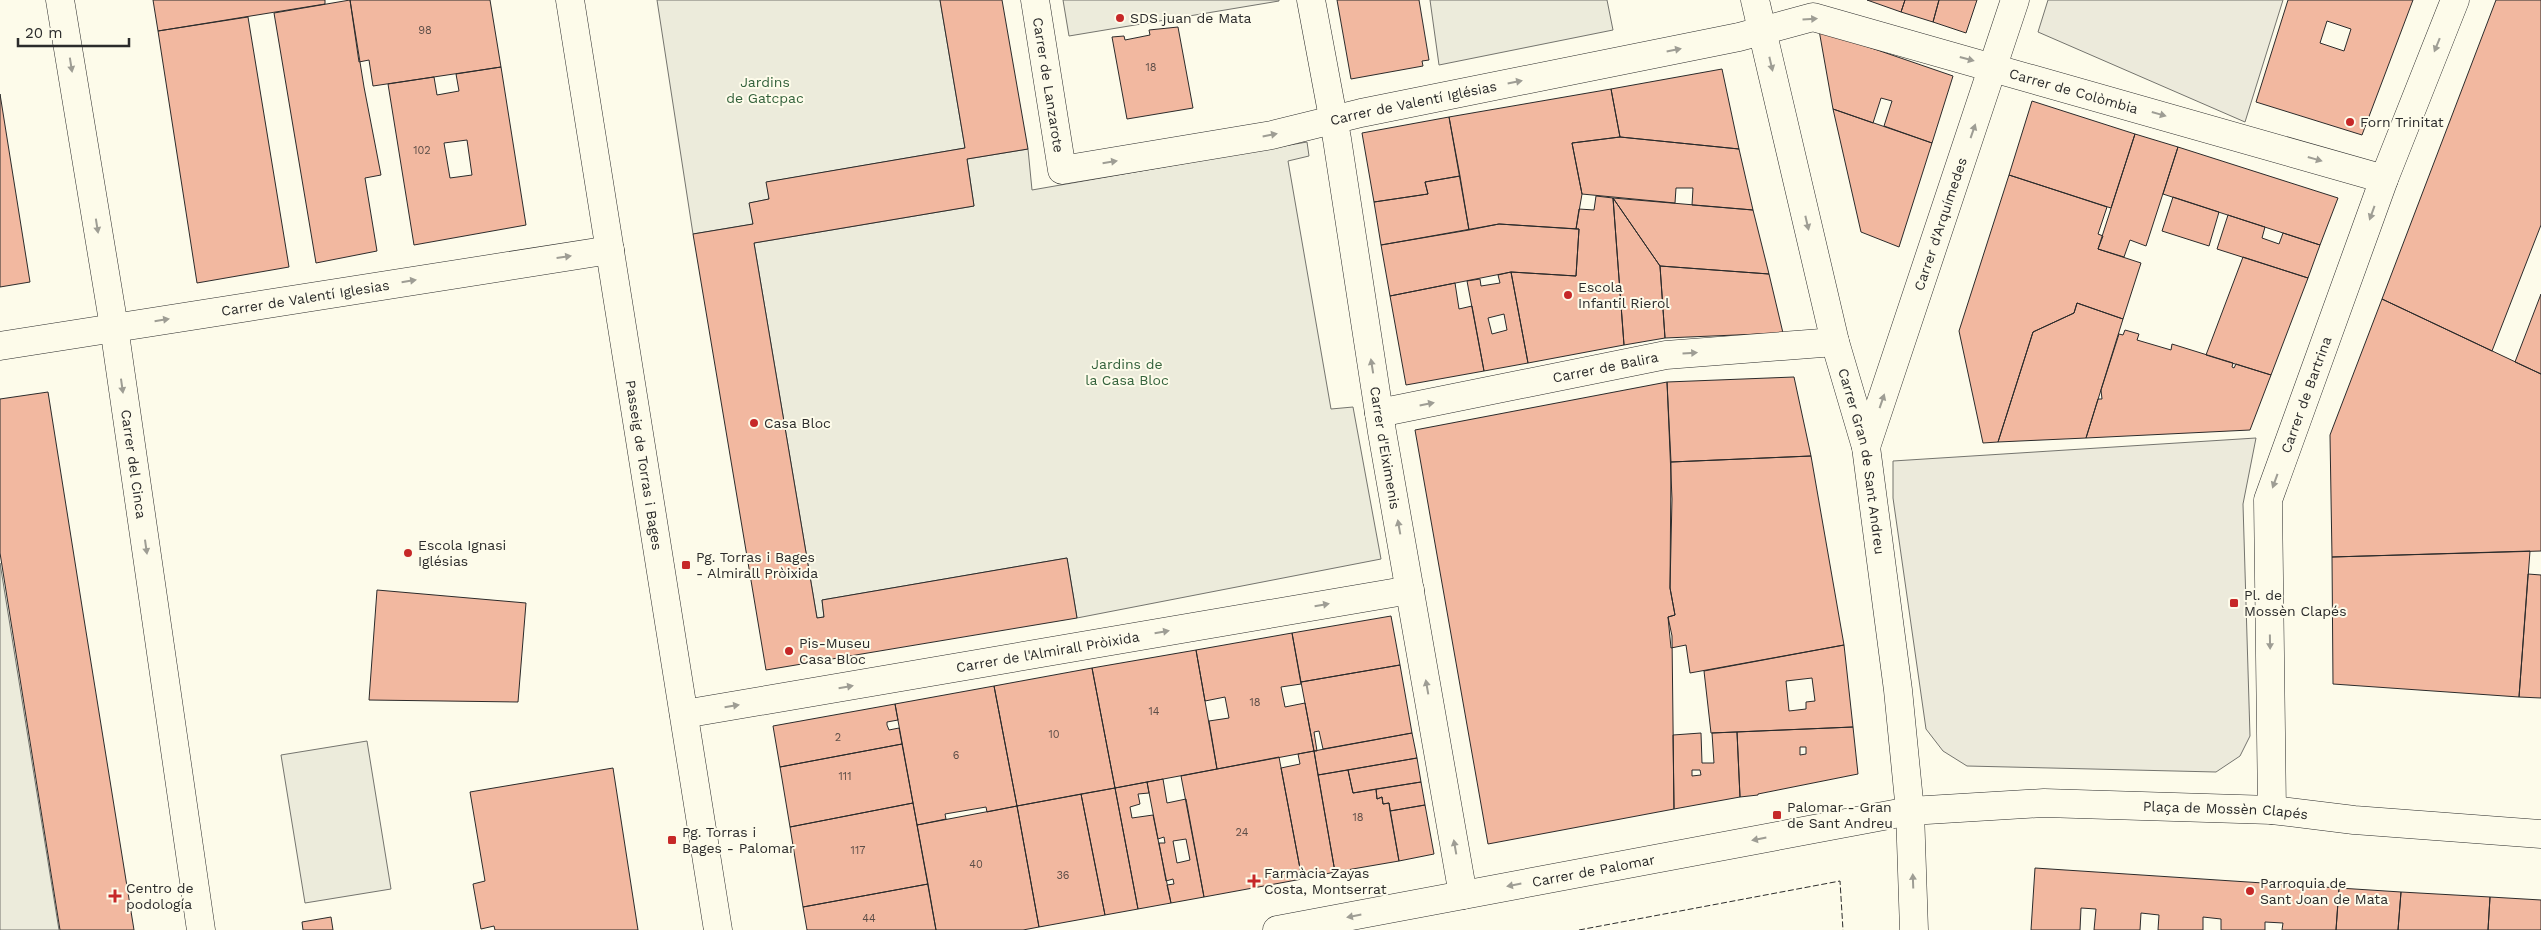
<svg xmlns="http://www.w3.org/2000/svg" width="2541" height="930" font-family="'Work Sans',sans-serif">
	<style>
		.green { fill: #ecebdb; stroke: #74746e }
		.parking { fill: #eceadb; stroke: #74746e }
		.building { fill: #f2b8a0; stroke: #2b2b2b; fill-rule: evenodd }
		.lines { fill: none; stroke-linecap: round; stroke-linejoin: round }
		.street-casing { stroke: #2b2b2b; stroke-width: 29 }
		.secondary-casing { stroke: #2b2b2b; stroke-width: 29 }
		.street { stroke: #fdfbea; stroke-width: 28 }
		.secondary { stroke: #fdfbea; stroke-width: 28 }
		.fence { stroke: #2b2b2b; stroke-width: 1; stroke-dasharray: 6 2.5; stroke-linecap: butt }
		.oneway { fill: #9e9d94 }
		.poi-dot { fill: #c62828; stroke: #fdfbea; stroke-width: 2 }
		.labels { text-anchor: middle; stroke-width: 4; stroke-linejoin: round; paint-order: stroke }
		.number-label { font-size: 11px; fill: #5d4e48 }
		.poi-label { font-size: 14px; fill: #2b2b2b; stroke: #fdfbea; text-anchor: start }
		.park-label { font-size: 14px; fill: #34623c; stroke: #fdfbea }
		.street-label { font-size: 14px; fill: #2b2b2b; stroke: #fdfbea }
	</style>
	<rect width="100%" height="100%" fill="#fdfbea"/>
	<path class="green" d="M657 0H940L965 148 767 182 769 199 750 203 753 224 693 234Z
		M1063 0H1279V1L1069 36Z
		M1430 0H1607L1613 30 1439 65Z
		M1307 142 1309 156 1288 161 1331 409 1353 407 1381 559 1077 618 1067 558 822 600 824 617 817 618 754 243 974 206 967 159 1028 149 1032 190Z
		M0 563 59 930H0Z
		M367 741 391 889 305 903 281 755Z"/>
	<path class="parking" d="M2048 0H2283L2245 122 2038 32Z
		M2256 438 2243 504 2250 736 2240 756 2216 772 1967 766 1943 751 1926 729 1893 498V461Z"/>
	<path class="building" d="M153 0H325V4L158 31Z
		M350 0 364 87 381 175 365 178 377 251 316 263 274 13Z
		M350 0H490L501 67 373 86 369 60 359 62Z
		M940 0H1002L1028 149 967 159 974 206 754 243 817 618 824 617 822 600 1067 558 1077 618 766 670 693 234 753 224 749 203 769 199 766 182 965 148Z
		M1337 0H1419L1429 60 1422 61 1423 66 1351 79Z
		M1867 0H1905L1901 12Z
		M1905 0H1939L1933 22 1901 12Z
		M1939 0H1977L1966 33 1933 22Z
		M2288 0H2413L2362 135 2256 102ZM2327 21 2351 29 2344 51 2320 43Z
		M2496 0H2541V225L2492 351 2382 299Z
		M248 17 289 267 197 283 158 31Z
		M1178 27 1193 108 1127 119 1112 37 1124 36 1125 40 1150 35 1149 30Z
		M1819 30 1953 76 1932 143 1884 126 1892 101 1881 98 1873 123 1833 109Z
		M501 67 526 225 414 245 388 84 434 77 437 95 459 91 456 74ZM467 140 472 175 450 178 444 143Z
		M1722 69 1739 149 1620 137 1611 89Z
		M1611 89 1620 137 1572 143 1582 194 1576 229 1499 224 1469 230 1449 117Z
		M0 94 30 282 0 287Z
		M2032 101 2135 134 2111 208 2009 175Z
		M1833 109 1932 143 1899 247 1861 232Z
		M1449 117 1460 176 1425 182 1428 194 1374 202 1362 133Z
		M2135 134 2178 147 2146 246 2130 240 2124 257 2098 249Z
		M1620 137 1739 149 1753 210 1692 205 1693 188H1676L1675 203 1582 194 1572 143Z
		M2178 147 2338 198 2320 245 2163 194Z
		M2009 175 2107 207 2098 234 2103 236 2098 249 2141 263 2123 319 2077 303 2074 313 2033 332 1998 442 1983 443 1959 331Z
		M1460 176 1469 230 1381 245 1374 202 1428 194 1425 182Z
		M1596 196 1613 198 1624 345 1528 363 1511 272 1576 276 1579 229H1576L1579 209 1594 210Z
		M2173 197 2219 212 2209 246 2162 231Z
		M1613 198 1660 266 1665 338 1624 345Z
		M1613 198 1753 210 1769 274 1660 266Z
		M2228 215 2265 227 2262 238 2279 244 2283 233 2320 245 2308 278 2217 249Z
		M1499 224 1579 229 1576 276 1511 272 1390 296 1381 245Z
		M2243 257 2308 278 2271 375 2206 355Z
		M1660 266 1769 274 1783 333 1665 338Z
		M1511 272 1528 363 1484 371 1467 281 1480 279 1481 286 1500 283 1498 275ZM1504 314 1507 330 1492 334 1488 318Z
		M1455 283 1459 309 1472 306 1484 371 1406 385 1390 296Z
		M2541 294V374L2515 362Z
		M2382 299 2541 374V551L2332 557 2330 435Z
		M2077 303 2123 319 2086 438 1998 442 2033 332 2074 313Z
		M2125 330 2139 334 2137 340 2171 350 2172 344 2233 363 2232 367 2234 368 2236 364 2271 375 2250 430 2086 438 2098 399H2102L2101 390 2119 334 2123 335Z
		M1794 377 1811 456 1671 462 1667 382Z
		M1667 382 1672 499 1670 588 1675 615 1668 617 1672 636 1674 809 1488 844 1415 430Z
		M48 392 84 619 134 930H60L0 553V399Z
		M1811 456 1844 645 1690 673 1686 645 1671 648 1668 617 1675 615 1670 588 1671 462Z
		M2530 551 2519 697 2333 684 2332 557Z
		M2528 574 2541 575V698L2519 697Z
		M377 590 526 603 518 702 369 700Z
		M1391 616 1400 665 1301 682 1292 633Z
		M1292 633 1301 684 1281 687 1285 707 1305 703 1314 751 1217 769 1209 721 1229 718 1225 697 1205 701 1196 650Z
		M1844 645 1853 727 1711 733 1704 671ZM1812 678 1815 701 1806 702V709L1789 711 1786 681Z
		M1196 650 1217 769 1115 788 1092 668Z
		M1400 665 1412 733 1323 749 1319 731 1314 732 1317 751H1314L1301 682Z
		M1092 668 1115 788 1017 806 994 686Z
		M994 686 1017 806 987 812 986 807 945 814 946 819 917 825 895 704Z
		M895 704 898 720 887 722V725L889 730 899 728 902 744 780 767 773 726Z
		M1853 727 1858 774 1758 794V795L1740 797 1737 732ZM1800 747H1806V754L1800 755Z
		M1737 732 1740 797 1674 809 1673 735 1701 733 1702 763H1714L1712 733ZM1692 770H1700L1701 775 1692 776Z
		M1412 733 1417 758 1318 775 1314 751Z
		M902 744 913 803 790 827 780 767Z
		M1314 751 1335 872 1302 879 1281 768 1300 764 1298 754Z
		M1279 757 1302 879 1204 897 1181 776Z
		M1417 758 1421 782 1353 793 1348 770Z
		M613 768 638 930H495L494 926 481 929 473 884 485 881 470 792Z
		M1348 770 1353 793 1376 789 1377 799 1382 797 1383 804 1389 803 1399 861 1335 872 1318 775Z
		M1163 779 1167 803 1186 799 1204 897 1171 903 1167 885 1174 884 1173 879 1166 881 1159 843H1165L1164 837 1158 839 1147 782ZM1186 839 1190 860 1177 863 1173 841Z
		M1147 782 1149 793 1138 794 1140 804 1130 807 1132 818 1153 815 1171 903 1138 909 1115 788Z
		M1421 782 1425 805 1390 811 1389 803 1383 804 1382 797 1377 799 1376 789Z
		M1115 788 1138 909 1105 915 1081 794Z
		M1081 794 1105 915 1039 927 1017 806Z
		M913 803 928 884 803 907 790 827Z
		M1425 805 1434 854 1399 861 1390 811Z
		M1017 806 1039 927 1023 930H936L917 825Z
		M2035 868 2339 888 2336 930H2282L2283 923 2265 922V930H2221V919L2203 917V930H2158L2159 915 2141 913 2140 930H2094L2096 909 2081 908 2080 930H2031Z
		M928 884 936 930H807L803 907Z
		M2339 888 2401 892 2398 930H2336Z
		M2401 892 2490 897 2488 930H2398Z
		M2490 897 2541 900V930H2488Z
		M331 917 333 930H303L302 922Z"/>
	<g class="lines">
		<defs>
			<g id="street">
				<path id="s1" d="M60 0 114 327 201 930"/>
				<path id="s2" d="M1035 0 1062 170 1272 135 1361 113 1739 37 1813 17 2384 179"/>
				<path id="s3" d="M1311 0 1337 139 1382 432 1463 895"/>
				<path id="s4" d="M1755 0 1835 342 1866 447 1898 690 1910 811 1914 930"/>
				<path id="s5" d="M0 346 610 250"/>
				<path id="s6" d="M1379 413 1666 355 1835 342"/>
				<path id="s7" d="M1866 447 2015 0"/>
				<path id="s8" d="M684 714 1410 590"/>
				<path id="s9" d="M2272 810 2268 500 2384 179 2455 0"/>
				<path id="s10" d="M1277 930 1910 811 2044 803 2272 810 2354 820 2541 834"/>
			</g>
			<g id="secondary">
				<path id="s11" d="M570 0 718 930"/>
			</g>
		</defs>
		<use href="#street" class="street-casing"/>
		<use href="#secondary" class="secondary-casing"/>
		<use href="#street" class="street"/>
		<use href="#secondary" class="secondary"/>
		<path class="fence" d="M1579 930 1840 881 1843 930"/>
	</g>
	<defs><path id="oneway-solid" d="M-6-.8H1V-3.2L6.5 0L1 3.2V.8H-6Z" transform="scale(1.25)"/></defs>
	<g class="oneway">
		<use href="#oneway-solid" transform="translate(1810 19) rotate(-4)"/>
		<use href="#oneway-solid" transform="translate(2437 45) rotate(112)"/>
		<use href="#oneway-solid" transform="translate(1674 50) rotate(-11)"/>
		<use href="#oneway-solid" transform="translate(1967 59) rotate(15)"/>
		<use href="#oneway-solid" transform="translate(1771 64) rotate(77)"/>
		<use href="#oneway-solid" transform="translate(71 65) rotate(81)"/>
		<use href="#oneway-solid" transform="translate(1515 82) rotate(-11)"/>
		<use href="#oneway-solid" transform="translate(2159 114) rotate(16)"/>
		<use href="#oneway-solid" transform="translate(1973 131) rotate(-71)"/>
		<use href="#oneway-solid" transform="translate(1270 135) rotate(-11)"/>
		<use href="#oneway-solid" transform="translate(2315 159) rotate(16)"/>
		<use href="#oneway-solid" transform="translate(1110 162) rotate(-9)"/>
		<use href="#oneway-solid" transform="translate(2372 213) rotate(110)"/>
		<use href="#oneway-solid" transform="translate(1807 223) rotate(77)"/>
		<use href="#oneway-solid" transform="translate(97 226) rotate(81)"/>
		<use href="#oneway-solid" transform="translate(564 257) rotate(-8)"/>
		<use href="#oneway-solid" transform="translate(409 281) rotate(-9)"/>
		<use href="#oneway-solid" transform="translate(162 320) rotate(-9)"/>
		<use href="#oneway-solid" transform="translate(1690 353) rotate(-4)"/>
		<use href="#oneway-solid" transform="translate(1372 366) rotate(-99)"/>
		<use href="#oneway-solid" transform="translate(122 386) rotate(82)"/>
		<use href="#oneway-solid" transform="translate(1882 401) rotate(-71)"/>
		<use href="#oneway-solid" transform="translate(1427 404) rotate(-11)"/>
		<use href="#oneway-solid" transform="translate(2275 481) rotate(110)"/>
		<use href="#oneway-solid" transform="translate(1399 527) rotate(-100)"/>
		<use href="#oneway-solid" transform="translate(146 547) rotate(82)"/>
		<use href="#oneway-solid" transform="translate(1322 605) rotate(-10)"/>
		<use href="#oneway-solid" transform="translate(1162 632) rotate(-10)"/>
		<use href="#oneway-solid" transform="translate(2270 642) rotate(89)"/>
		<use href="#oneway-solid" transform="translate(846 687) rotate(-10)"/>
		<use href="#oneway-solid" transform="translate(1427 687) rotate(-100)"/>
		<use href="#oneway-solid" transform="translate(732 706) rotate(-9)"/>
		<use href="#oneway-solid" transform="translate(1759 839) rotate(169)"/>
		<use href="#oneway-solid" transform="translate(1455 847) rotate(-100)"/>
		<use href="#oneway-solid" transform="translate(1913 881) rotate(-92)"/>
		<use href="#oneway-solid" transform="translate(1514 885) rotate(169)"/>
		<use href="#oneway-solid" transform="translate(1354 916) rotate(169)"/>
	</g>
	<g class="poi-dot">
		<circle cx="1120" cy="18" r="5"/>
		<circle cx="2350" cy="122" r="5"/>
		<circle cx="1568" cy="295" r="5"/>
		<circle cx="754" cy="423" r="5"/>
		<circle cx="408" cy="553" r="5"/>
		<rect x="681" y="560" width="10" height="10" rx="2.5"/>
		<rect x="2229" y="598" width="10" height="10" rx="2.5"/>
		<circle cx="789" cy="651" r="5"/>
		<rect x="1772" y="810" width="10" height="10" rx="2.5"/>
		<rect x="667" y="835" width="10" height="10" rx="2.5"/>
		<path d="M1251.5 873.5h5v5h5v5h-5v5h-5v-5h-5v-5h5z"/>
		<circle cx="2250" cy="891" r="5"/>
		<path d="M112.5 888.5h5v5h5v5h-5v5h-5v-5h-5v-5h5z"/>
	</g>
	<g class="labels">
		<g class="number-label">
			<text x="425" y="34">98</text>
			<text x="1151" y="71">18</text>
			<text x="422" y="154">102</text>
			<text x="1255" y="706">18</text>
			<text x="1154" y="715">14</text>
			<text x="1054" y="738">10</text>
			<text x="838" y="741">2</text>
			<text x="956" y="759">6</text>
			<text x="845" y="780">111</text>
			<text x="1358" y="821">18</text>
			<text x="1242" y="836">24</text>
			<text x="858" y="854">117</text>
			<text x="976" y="868">40</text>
			<text x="1063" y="879">36</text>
			<text x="869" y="922">44</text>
		</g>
		<g class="poi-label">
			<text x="1130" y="23">SDS juan de Mata</text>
			<text x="2360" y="127">Forn Trinitat</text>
			<text x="1578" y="292">Escola<tspan x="1578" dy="16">Infantil Rierol</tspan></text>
			<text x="764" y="428">Casa Bloc</text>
			<text x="418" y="550">Escola Ignasi<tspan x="418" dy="16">Iglésias</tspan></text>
			<text x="696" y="562">Pg. Torras i Bages<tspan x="696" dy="16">- Almirall Pròixida</tspan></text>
			<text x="2244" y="600">Pl. de<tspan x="2244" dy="16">Mossèn Clapés</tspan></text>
			<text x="799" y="648">Pis-Museu<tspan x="799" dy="16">Casa Bloc</tspan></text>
			<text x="1787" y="812">Palomar - Gran<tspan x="1787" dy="16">de Sant Andreu</tspan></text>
			<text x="682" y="837">Pg. Torras i<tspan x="682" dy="16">Bages - Palomar</tspan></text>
			<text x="1264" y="878">Farmàcia Zayas<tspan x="1264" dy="16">Costa, Montserrat</tspan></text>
			<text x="2260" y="888">Parroquia de<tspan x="2260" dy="16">Sant Joan de Mata</tspan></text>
			<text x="126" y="893">Centro de<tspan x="126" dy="16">podología</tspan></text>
		</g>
		<g class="park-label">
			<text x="765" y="87">Jardins<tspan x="765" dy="16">de Gatcpac</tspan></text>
			<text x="1127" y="369">Jardins de<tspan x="1127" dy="16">la Casa Bloc</tspan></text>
		</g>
		<g class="street-label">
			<text dy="5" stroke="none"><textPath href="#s2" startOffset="86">Carrer de Lanzarote</textPath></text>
			<text dy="5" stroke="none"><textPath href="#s2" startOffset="1210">Carrer de Colòmbia</textPath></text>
			<text dy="5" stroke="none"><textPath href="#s2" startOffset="530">Carrer de Valentí Iglésias</textPath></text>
			<text dy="5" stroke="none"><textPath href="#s7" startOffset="235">Carrer d'Arquímedes</textPath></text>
			<text dy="5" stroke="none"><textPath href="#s5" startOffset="309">Carrer de Valentí Iglesias</textPath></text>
			<text dy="5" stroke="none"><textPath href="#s6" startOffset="231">Carrer de Balira</textPath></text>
			<text dy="5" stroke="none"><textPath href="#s9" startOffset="422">Carrer de Bartrina</textPath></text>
			<text dy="5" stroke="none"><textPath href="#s3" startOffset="454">Carrer d'Eiximenis</textPath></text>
			<text dy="5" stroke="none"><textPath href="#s4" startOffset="474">Carrer Gran de Sant Andreu</textPath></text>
			<text dy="5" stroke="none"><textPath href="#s1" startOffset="470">Carrer del Cinca</textPath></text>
			<text dy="5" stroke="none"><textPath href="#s11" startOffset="471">Passeig de Torras i Bages</textPath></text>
			<text dy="5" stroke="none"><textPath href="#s8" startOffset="369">Carrer de l'Almirall Pròixida</textPath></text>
			<text dy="5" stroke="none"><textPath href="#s10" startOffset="960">Plaça de Mossèn Clapés</textPath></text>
			<text dy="5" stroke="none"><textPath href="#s10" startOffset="322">Carrer de Palomar</textPath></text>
		</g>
	</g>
	<path d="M18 38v8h111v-8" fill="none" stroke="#2b2b2b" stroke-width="2.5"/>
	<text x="25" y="38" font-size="15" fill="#2b2b2b" stroke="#fdfbea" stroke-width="4" paint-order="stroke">20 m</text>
</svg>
